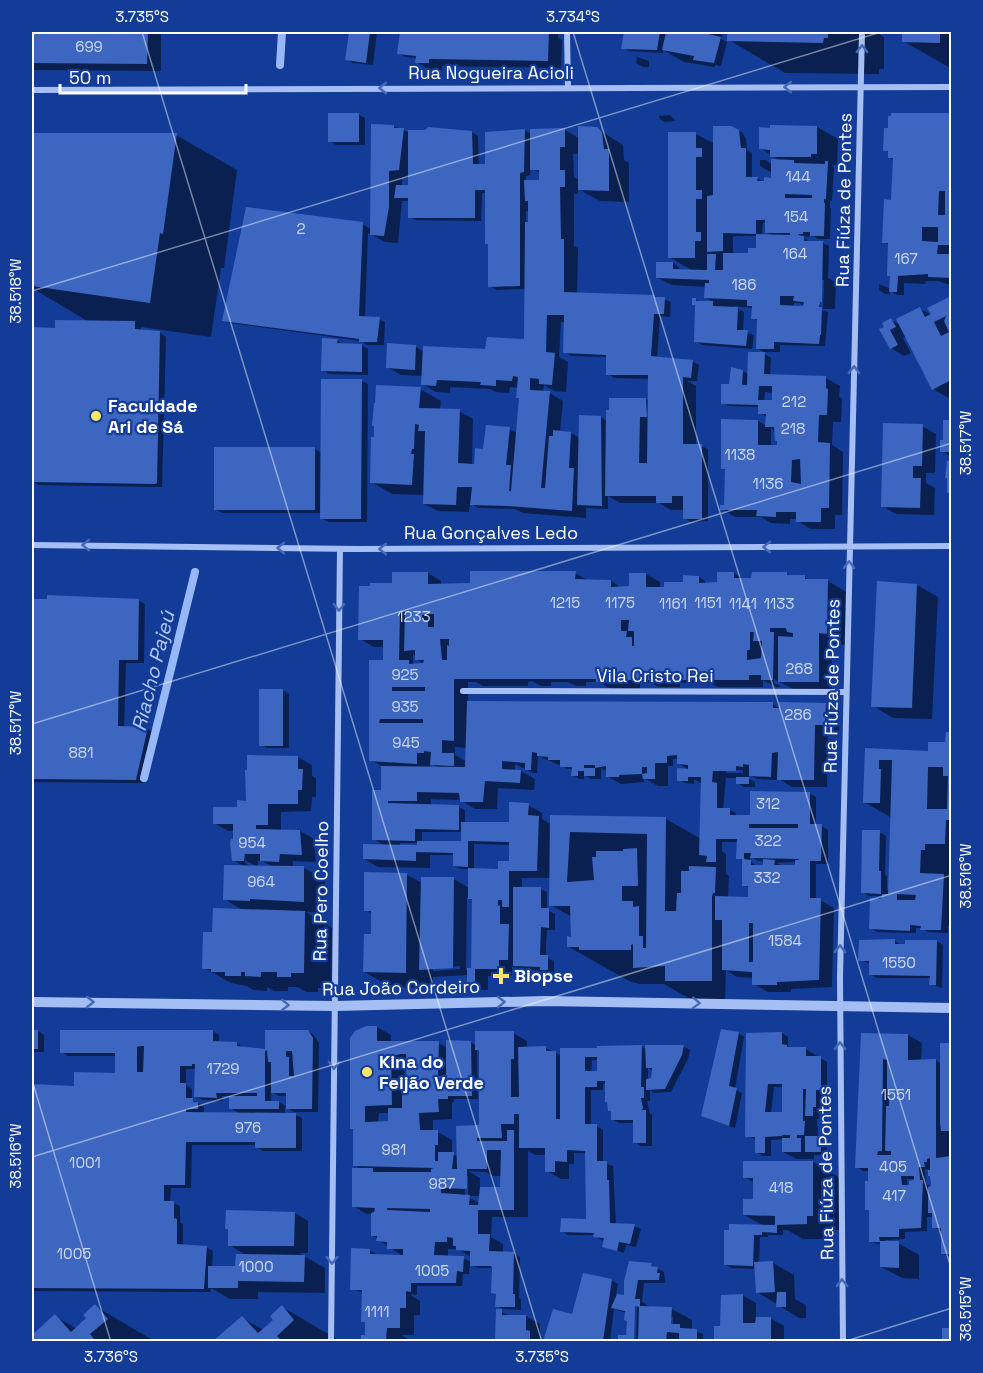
<svg xmlns="http://www.w3.org/2000/svg" width="983" height="1373" font-family="'Space Grotesk',sans-serif">
	<style>
		.shadow { fill: #0007; fill-rule: evenodd }
		.lines { fill: none; stroke-linecap: round; stroke-linejoin: round }
		.stream { stroke: #97b7f6; stroke-width: 8 }
		.building { fill: #3c66c0; fill-rule: evenodd }
		.minor { stroke: #a5bef3; stroke-width: 6 }
		.tertiary { stroke: #a5bef3; stroke-width: 10 }
		.oneway { stroke: #466ab8 }
		.ticks { fill: none; stroke: #fff; stroke-width: 1.5; stroke-opacity: 0.45 }
		.poi-dot { fill: #ffe667; stroke: #133c98; stroke-width: 2 }
		.labels { text-anchor: middle; stroke-width: 4.5; stroke-linejoin: round; paint-order: stroke }
		.number-label { font-size: 15px; fill: #ced9ef }
		.street-label { font-size: 18px; fill: #fff; stroke: #133c98 }
		.poi-label { font-size: 18px; font-weight: bold; fill: #fff; stroke: #133c98; text-anchor: start }
		.water-label { font-size: 20px; font-style: italic; fill: #b2c9f9; stroke: #133c98 }
		.neatline { fill: none; stroke: #fff; stroke-width: 2 }
		.ticks-label { font-size: 15px; text-anchor: middle; fill: #fff }
	</style>
	<rect width="100%" height="100%" fill="#133c98"/>
	<path class="shadow" d="M32 32H185V33H161V71L35 70 32 69Z
		M351 32H377L373 65 353 63 347 59Z
		M402 32H558V38L562 40 561 68 442 66V70H430L416 62 417 58 405 57 399 53Z
		M625 32H723L721 39 727 42 721 66 715 65V67L684 62 663 50V53L629 51 623 48Z
		M729 32H875L884 37V69H879V74L785 73 729 40Z
		M903 32H952V69L903 41Z
		M637 57 649 61V67H643L636 63Z
		M358 114 365 118V145H336L329 141Z
		M670 115 676 121 665 122 659 118V116Z
		M892 115H952V280L950 285 938 281H926L925 284 904 283V295H897L890 291V294H885L879 290V284L891 289 890 246 884 242 893 201 894 160 889 157V153L885 150Z
		M393 126 410 133 472 132 478 136 479 165H487L524 130 532 134 565 130 580 139 596 128 623 145 624 160 629 163V202L600 201 578 189V194H574V246L578 248 577 294 654 296 671 302 670 317 660 316 657 358 692 361 699 365 697 381H687L696 386V446H701L708 449V521L691 522 684 518V510H671L659 503H620L608 496V509L586 508V518L523 513 515 509 478 508 470 503 469 512 438 511 424 504V495L392 494 371 482 420 389 441 401 440 410 459 411 473 419 472 465 509 429 518 433 520 399 519 388 510 387 509 393 496 392 490 389 450 387V393L436 392 422 384 423 376 401 375 387 367 416 347 424 352 487 351 525 341 526 289 496 290 490 286 487 193H482L481 221 416 220 409 217V201H402L398 243 385 242 368 233 365 318 379 319 385 322 384 345H367L361 341 230 323 224 320 362 224 371 229ZM573 154H580L579 180 574 177ZM531 168 541 174V182L526 181V176L530 175ZM410 177V187H402V178ZM526 211H529V224H526ZM561 322H565V352L571 356 608 357V374L614 378 649 379V401L646 399 607 421 601 417 580 438 571 433 560 432 563 401 550 393 543 392 544 385 554 391 566 392 568 362 559 357Z
		M817 127 838 139 837 165H832L834 169 832 201H830V207L831 208 830 239H818L811 235H809V237L802 236 810 242 823 243 829 246 828 278 836 283 835 309H823L824 280H821L820 310 828 312 825 346 780 345V352H764L757 348 758 321 753 318V308L733 306 744 312 743 332 754 335 752 349 702 345 696 341 697 306 693 304 696 300 700 302 715 303 706 298V287L672 285 658 278 673 263 679 267V270L693 271 669 257 696 134 715 144 736 129 743 133 746 139 747 150 752 153V178H757L765 183 772 179V173L760 166V160H765L772 164 780 161 760 148ZM766 222V232L774 236H762L763 223ZM733 236H758L757 250 749 255H737L733 252ZM794 303H799L807 307H793Z
		M32 135H176L237 170 224 268H221L211 337 141 327V331L160 333 166 337 162 487 38 485 32 481V330L56 329 89 322 32 288Z
		M952 298V400L933 389 906 336 903 338 911 353 904 356 891 348 881 330 891 320 901 325 920 309 933 316 929 309Z
		M323 340 338 341 344 345H362L368 349V375L329 374 323 370Z
		M765 354 771 358 770 376 826 378 840 386 839 397 842 398 841 422H833L832 445 843 452 842 515H835V529H811L797 521 798 519H790V524L771 523 761 517H735L722 509 726 507 727 471 722 468 758 421 767 426V417L759 413 760 407 729 406 723 403 730 386 743 371 748 374ZM765 392 774 393 773 402H764ZM771 428 775 431 778 446H771Z
		M361 381 368 384 367 522H328L321 518V513H222L215 509V449H315L322 453Z
		M945 422H952V457L941 451 945 442Z
		M922 426 936 434 935 473H926V483L935 488 934 515 896 514 882 506Z
		M428 573 441 581V585H471L575 573 589 581H611L622 588H630L646 574 660 582V589L684 583 699 577 705 581V584H718L719 573H734L745 580 787 574 792 577H805L812 581H828L848 593 847 645 832 644V689H793L774 679V683L782 687H776L763 680V687H718L710 683H680V687H659L651 683 640 682V693L611 689 599 682H586V686H576L568 682H551V686H541L532 681 528 682V686H483L476 682H468V702L772 704 780 708 825 704 839 712V732H828L827 787H792L777 778V780L757 779 749 775V779L755 782V787H744L737 783V778H726L723 810H730L736 813V817H751L809 793 816 797V826H822L828 830V864H816V900H820L834 908 832 987 791 989V992H768L754 984V978L737 977 726 970 725 1000 695 1002 664 984H640L629 981 569 947 572 938V917L551 905V878H522V888L540 889 547 892V910L555 914V930H547L546 943V957L554 961V973L512 967V976H488V990H482L469 982V975L433 977V988L391 987 364 972 372 936 373 914 365 910 407 875 422 883 454 879 469 888V869H461L455 866V855H430V868L378 867 364 859 385 846 374 839 383 792V767L371 760 385 662V647H374L360 639 393 584ZM413 654 416 656V659L426 665 413 664ZM455 747 467 748V762L455 755ZM538 756 568 769H573V775L579 779H584V775L591 779H601V768L603 770H608L607 776 621 784 644 782V778L658 786H668V766H673V759L679 758V764L690 770 679 780 685 783 694 784V779L701 783V839L666 819 552 825 542 819V813L528 805 511 823H465V810L459 807 431 806V799L461 800 475 809H497L498 788 534 790 535 779 521 771H515V764L533 773H537ZM430 763 439 768H430ZM726 770H743V773H726ZM422 832H463V843L422 842ZM722 842H738V858L744 861 743 885 750 888 749 898H728L729 876 726 874V854L722 851ZM400 843H418V847L400 846ZM474 844 510 845V863L499 870H474ZM750 856 758 861H765L764 867H757L750 861ZM796 862V867L781 865 776 863ZM467 897 473 901V970H466ZM460 966V969L433 971V968Z
		M917 585 938 597 932 719 893 718 873 706Z
		M138 600 145 604 144 663H126L124 728H147L153 732 143 783 32 782V601Z
		M282 690 289 694V748H267L261 745Z
		M947 733H952V926H948V933L928 932 921 928H916V933L877 932 870 928 883 896H869L862 892 879 832 886 836 885 875 887 876V890H889L892 818 864 802 866 750 929 752 947 744Z
		M298 757 312 765V776L316 778V797H312L311 811 281 812V831H300L314 839 316 862 293 861V868H304L325 880 324 913 306 912 332 928 331 988H318V992H306L298 987H288V991H274L267 987V991L253 990 247 986 231 983 204 968 214 934 244 911 224 899 245 867 233 860 235 831H228L214 823 248 802ZM245 860 259 868 258 871 245 863ZM258 861H262L273 867H258Z
		M895 941 901 945 937 941 943 945 942 988 931 984V978H877L870 974V964L860 960Z
		M377 1027 391 1035V1043H438L448 1048 470 1042 477 1046 513 1033 527 1041V1048H546L562 1056 641 1046 647 1050 683 1046 690 1050 688 1059 671 1092 654 1093 650 1090V1101H647L650 1113 652 1115V1146H641L635 1142 634 1123H619L612 1119V1112L609 1110 607 1084H603V1090H591V1126H597L603 1130V1163L613 1166 616 1225 634 1226 641 1229 636 1247 626 1245 624 1253 604 1246 605 1241 601 1240 595 1235H568L562 1231 587 1221V1153H574V1164H569V1179H561L547 1171 546 1155H535L528 1151V1217H492L491 1237 503 1244V1253H513L520 1257 519 1298 521 1299V1310L503 1309 497 1306V1295L493 1292 494 1268H478L470 1264 469 1274H463L462 1286H417V1295L409 1294 420 1301V1315H414V1335H401L413 1342H362V1336L366 1337V1323L362 1321 363 1293 352 1289 369 1250 376 1254V1256L404 1257 373 1236V1214H367L353 1206 360 1169 354 1165V1130L351 1129 360 1029ZM477 1049 481 1051V1126L458 1157 452 1154V1140L438 1132H433V1120L452 1119V1102H454V1099H478ZM592 1060H598V1072H591ZM408 1062V1090H405L404 1063ZM648 1068 653 1071V1080H648ZM379 1113H389V1123H378ZM468 1171 486 1172 493 1176H502V1189L480 1188V1178ZM465 1176H468V1196H481L480 1203 465 1196ZM448 1249H458L471 1257V1262L463 1258 448 1257Z
		M32 1031H38L44 1035V1052H32Z
		M62 1031H213L219 1035V1043H237L243 1047 268 1052 307 1031 314 1035 319 1043 318 1112H294L285 1107V1114L296 1115 302 1118V1151H263L256 1147V1145H192L191 1188H171L170 1202 180 1206V1222L183 1224V1246L206 1247 213 1251 212 1268H236L248 1256 229 1245 295 1213 308 1221V1253H299L325 1268V1293L258 1292V1299H230L211 1288 210 1292 32 1291V1085L76 1087 116 1074V1056H68L62 1052ZM186 1069H196L195 1096 202 1100 223 1101 222 1096H230V1108L241 1114H204V1107L195 1101 192 1102V1089L186 1085ZM271 1092 279 1096H287V1107L279 1102H271Z
		M738 1033 744 1037 735 1089 742 1093 735 1128 709 1119Z
		M782 1033 788 1037V1047L806 1049 827 1062V1093L822 1092V1110H819V1119H817L818 1138 827 1141V1155H814V1159H797L783 1152V1139L771 1140V1156H763L756 1152 757 1140 747 1136V1034ZM774 1087H784V1113H771Z
		M863 1035H908L922 1043 921 1061 936 1060 941 1064V1044H952V1135L949 1134V1158H952V1258L942 1253V1232L934 1227V1217H927V1231L905 1232V1239L885 1240V1243H898L919 1255V1279L902 1278 881 1267 882 1244H877L871 1241 870 1211 866 1209 870 1171H863L857 1167ZM925 1169 929 1170V1175L932 1176 933 1188 926 1184ZM907 1179H915L920 1182 911 1187 907 1185Z
		M813 1162 840 1178V1230H834L833 1239H803L787 1230H783V1235H768V1237H760L759 1264 773 1263 794 1275 795 1299 806 1305V1318H799L757 1292 756 1269 732 1268 725 1265V1232L764 1226 744 1215 755 1200V1183L744 1177Z
		M651 1265 664 1272 665 1283H644L642 1302 652 1308 672 1309 692 1320V1330L703 1334V1341H715V1328H720L742 1295 756 1303V1318H770L784 1326V1342H636L637 1305H634L633 1342H620V1336L628 1337V1321L626 1313 614 1309 610 1342H497V1310L511 1316H526L540 1324V1338L545 1341 611 1280 618 1284 616 1295 625 1297 626 1282ZM670 1317H673V1331H670Z
		M95 1306 156 1342H32V1337L55 1316 77 1329 88 1318Z
		M282 1307 342 1342H216L242 1318 264 1330 275 1320Z"/>
	<g class="lines">
		<path class="stream" d="M280 65 282 32
			M144 778 195 572"/>
	</g>
	<path class="building" d="M32 32H148L147 64 32 63Z
		M349 32H370L366 63 345 60Z
		M400 32H549L548 61 429 59V63H415L416 56 397 54Z
		M624 32H660L657 50 621 49Z
		M666 32H700L721 37 714 63 693 60 694 56 662 50Z
		M727 32H828V38H824L823 43 727 41Z
		M902 32H940V43L902 42Z
		M328 113H359V142H328Z
		M891 113H951V245H938L937 254H951V278L928 277V274L898 276 897 292H889L890 276H887L888 243H882L884 199 891 200 893 158H888V151H883L884 128H888V116H891ZM939 191H945V215H938ZM922 227H938V242L922 241Z
		M371 124 394 125V128H404L399 170 389 171V207L384 236 370 235Z
		M770 125 817 126V154H811V157H770V150L759 149V127L770 128Z
		M578 126 597 127 602 132 604 149H609V191L578 190Z
		M713 126H731L739 130 741 148H746V177H758L757 181H764V177L771 178V159L794 160V163L825 164V161H828L826 199H824V203H825L824 236H810V232H803V234H799L798 235 804 236V241H823L822 302H820L819 307H822L821 335H820L819 344 774 342V349H756L757 319H751L752 306H747V300L704 298 705 283H709V280L656 278V262H673V269L707 270V254H716L715 270H723V253H748V248H756V234L790 235V233H765V220H756V234L723 233V251L707 252V196L713 195ZM785 194 812 195V198H785ZM780 296H794L793 301 804 302 803 306 780 305Z
		M428 127 472 131 473 164H485V132L525 129 524 172 520 173V286L488 287V244H485V190H475V218H408V198H394L396 185H408V130H425Z
		M565 128V147H560V170H565V187H560L561 239H564V292L655 295V297H665L664 314H654L651 356 693 360 691 378 683 377V444H702V519H683V496H672V503H656V496H605L606 410H609V398H646L647 417H640L639 463H647L648 375H606V355L563 353 564 315H547L546 352 555 353 552 385 539 384V379L530 378V390L550 391 541 488H545L549 436H553V430L571 432 569 468H574L572 511 507 506 470 505 472 487H457L456 505 423 504 425 431H418L419 425 415 424 414 449H412L411 454H414L412 485 370 483 371 437H374V426H372L374 403H375L376 385 421 387 419 408 460 409 458 463 474 464 475 448 483 449 486 425 510 427 506 465H511L509 491H511L519 398H516L518 377 513 376 512 381 496 380V386L480 385 481 382 437 380 436 386 421 385 423 346 485 349 487 337 524 339 525 222H528V201H525L524 180H539V170H530V129Z
		M668 132H696V148H702V157H696V190H702V199H696V232H701V241H695V258H668Z
		M32 133H177L163 234 160 233 150 303 32 286Z
		M246 207 363 222 359 316 380 317 377 342H359V339L222 321Z
		M951 296V380L932 390 896 319 920 307 925 317 931 314 927 308ZM946 316 944 321 949 332 941 336 934 322Z
		M692 298H696V301H713V306L738 307 737 330H748L746 346 694 342 695 305H692Z
		M891 318 896 327 890 330 898 345 890 349 879 329 884 327 882 323Z
		M55 320 135 321V329L160 331 157 483 155 484 32 482V327L55 328Z
		M322 338 338 339 337 343 362 344V372L321 371Z
		M387 343 416 345 415 370 386 368Z
		M748 352H765L764 374 826 376V388L828 389 827 415H819L818 442 830 443 829 508H821V522H796V512H776V517L756 516 757 510H720V505H724L725 469H721V419L758 420V445H777V441H775L774 427H765L766 414H758V405L721 404V384H729L731 367 743 370 742 385H747ZM759 386H772V400H758ZM800 459 801 484 791 482 792 460Z
		M321 379H362L361 519H320Z
		M579 415 601 416 602 506 577 505Z
		M943 420H951V452H940V440H943Z
		M883 423 923 424 922 466H913V478H921L920 508 881 507Z
		M214 447H315V510H214Z
		M947 461H951V493H947V478H945Z
		M470 571H576L575 579 611 580V587L629 586V573H646V587H664V582H683V575L699 576V583L717 582V572H734V578H751L752 572H787V575H805V579H828L827 634 819 633V682H778V636L793 637V633L787 632 786 628H770V632H774L773 680H761V675H749V680H620V682H596V679H454V741L442 740V753H454V766L430 765 431 752 424 751V753H417V764L369 761V660H383V640H358L359 586H370V583H392V572H428V584L470 583ZM400 612H405L404 651 415 650V660H424L423 663 409 664V660H399ZM428 614H434V627H428V620H422V615ZM621 620H629L628 631H634V646H632V637H626L627 631H621ZM750 632H754L753 641H762L761 658 747 660V650H750ZM440 639H449V646L447 645V660H442ZM392 687H425V691H392ZM380 719H423V723H379Z
		M877 581 917 584 912 708 871 707Z
		M47 595 139 599 138 660H119L118 726 148 727 136 780 32 779V599H47Z
		M259 689H283V746H259Z
		M467 701 773 702V708H779V702L826 703 825 725H815L814 780H777L778 752 772 753 771 777 749 776V765L743 764V767L736 766V771H713L712 782 717 783V808H730V815H750V791L810 792V824H822L821 861H810V898H821L819 980 777 982V985H752V972L722 970V920H715V896L748 897V886H742V859H736L737 839H716V862H706L707 856 699 855 701 777H688V781H677V768L688 769V765L677 764V755L667 756V763H655V779H643L642 774 647 773V767H642V774L619 775V777H606V766L595 768V765H584V768H595V776H584V771H578V776H571L572 767H560V760H548V757L537 756V753L532 752 531 770H525V763L502 761V769L521 770 520 783 485 781 483 802H460L459 793 417 792V801H388V803L459 805V830L415 829V841L372 840V790H381V766L465 767ZM749 824H798V828H749ZM744 853H751L750 858 799 859V860H795V865H774L775 860 763 859V865H751V860L744 859ZM749 923H753V962H749Z
		M946 732H951V820H946L945 844H925V850H921L920 873 944 874 941 930H920L921 926 910 925V931L869 929 870 898 881 899V900L882 894H888L892 760H879V769H881L880 803H863L865 748 928 751V742H945ZM928 767H943V776H948L947 809H927ZM897 894 916 895 915 900H897Z
		M247 755 298 756V769H303L302 790H298V804H268V825H256V829L300 830 302 855 280 854 279 862 260 861V854H245L244 861H232L230 843 231 839H233V824H213V807H237V800L246 801 245 770H247Z
		M736 777H749V784H736Z
		M509 802 529 803 528 815 539 816 537 871H509V907H502V900H498V906L500 905V924H509L508 960H499V969H475V983H467V968H471L472 899H468V868L498 869V861H509V842L468 841V867L453 866V853L416 852V861L363 859V844L417 845V841H461V822H509Z
		M550 815 666 817 665 911H676L677 893H681V871H689V866L716 867 715 893H713L712 897V981H665V966L633 968V944L631 945V950H579V947H567V936L571 937 570 906H549ZM570 832 647 834 646 948H643V936H639V906L633 907V901H622V886H638L637 848 623 849V851H596V857H592L594 880 567 882Z
		M862 830H880L879 871H881V894L861 893Z
		M224 865 304 866V902L250 899V901L223 900Z
		M364 872 407 873 406 973 363 972 364 934H371V911H364Z
		M421 877H454L453 968 419 970Z
		M513 887H541V908H549V928L541 927 540 955H548V970H540V967L513 966Z
		M213 908 305 911 304 973H291V977H277V972H261V977L245 976V972H241V976H225V972H211V969H202L203 932H212Z
		M895 939V944H905V940H937L936 985H929L930 976 869 975V961H858L859 940Z
		M366 1026H377V1041H439L438 1076H446V1040L471 1041 472 1096H448V1099H438L439 1112 419 1113 420 1130H438V1145H435V1161H438V1152H454L452 1169H457L456 1126 479 1125V1050H475V1031H514V1059H511V1097H519L518 1047 546 1046V1051H556V1119H560V1048H597V1046L642 1045 641 1087H644V1098H641L643 1108 642 1110H646V1143H633V1120H611V1111H608L607 1102H605V1081H597V1087H585V1124H597V1161H607V1180H609L610 1223 635 1224 630 1244 619 1242 617 1251 602 1247 604 1238 593 1237 594 1233 560 1232 561 1218 586 1219 585 1151 567 1150V1162L555 1161V1172H545V1148H519V1114H514V1124H501L502 1138H477V1141H507V1130H514V1210H478V1234H490L489 1251 514 1252 513 1294H515V1307H495L496 1294 491 1293 492 1268 491 1266H470V1251L456 1250V1246H453V1238L447 1237V1242H435L434 1255 464 1256 463 1272 457 1271 456 1283H411V1292L406 1291V1308H400V1328H387L386 1341H361V1335H365V1322H361L362 1290H350L351 1248 370 1249V1254L403 1255V1249H387V1242L376 1241 377 1236H371V1213L374 1212 375 1208 352 1207V1168H373V1172H431V1169L434 1168 353 1166V1129H350V1038L355 1031ZM401 1054H406L407 1089H402V1108H388V1121L365 1122V1106L392 1105 391 1056ZM585 1057H597V1071H585ZM487 1150H501L500 1187H480L478 1205H469L470 1195 441 1193V1188L467 1189V1169H487ZM387 1208 430 1209V1212L387 1210Z
		M721 1029 739 1032 729 1086 737 1088 729 1126 701 1116Z
		M32 1030H38V1049H32Z
		M60 1030H213V1041L237 1042V1046L265 1049V1101H279V1109H229V1096H257V1093H216L217 1098 194 1097 195 1064H192V1066H180V1083H186V1098H193V1102H198V1109H186V1112L296 1113V1148H255V1142H186L185 1185H164V1201H174V1218L177 1219V1244L207 1246 204 1289 32 1288V1084L74 1086V1072L115 1073V1053H60ZM141 1046H144L143 1072H137V1047Z
		M265 1030H308L313 1038 312 1109H286V1093H271V1062H268L267 1050H265ZM286 1051H292L294 1076H289V1057H286Z
		M782 1032V1044L787 1045V1047H806V1056H821V1090H816V1107H813V1116H805L806 1089H803V1121H805L804 1135H797V1138H801V1152H782V1138H790V1135H782V1136L765 1137V1153H755V1137H745L746 1033ZM768 1084H782V1112H765Z
		M861 1033 908 1034V1060L936 1059V1158L951 1156V1254H941V1228H932V1213H928V1187L931 1186 930 1176H928V1170H930V1158L927 1159V1162H924L925 1167H919L920 1180H923L921 1228 899 1229V1237H879L880 1242H869V1210H865V1181H868V1168H855ZM883 1059 887 1060V1098H889V1106H886L885 1151H891V1155H877L878 1151H882ZM901 1176H914V1180L909 1181V1185H902Z
		M940 1043H951V1131H941L940 1123Z
		M645 1045H684L682 1055 665 1089 646 1090V1079L651 1078 652 1068H646Z
		M805 1136H821V1152H805Z
		M743 1161H813V1216H807V1224L777 1225V1233L762 1232V1235H754L753 1266 724 1265V1230H729V1224L775 1225V1216L743 1215V1199H753V1178H743Z
		M226 1210 295 1212 294 1246H228V1229H225Z
		M880 1241H899V1268L880 1267Z
		M236 1254 305 1255 304 1282 238 1281V1288H208V1266H235Z
		M629 1261 652 1263 651 1266 658 1267 657 1273H660L659 1280H638L635 1299H640V1306L672 1307 671 1324H680V1328L697 1329V1339H714V1326H720L721 1295 743 1294V1323H755L756 1317H771V1341H679V1333L667 1332 666 1341H638L639 1307 635 1306 634 1341H618V1335H626L627 1321 624 1320 625 1311 611 1308 617 1294 624 1295V1281Z
		M773 1261 775 1292 756 1293 754 1262Z
		M583 1273 612 1279 603 1341H543L553 1309 572 1314Z
		M777 1292H786V1307H776Z
		M95 1304 108 1319 90 1334 95 1340 93 1341H32V1335L55 1314 71 1332 86 1318 83 1315Z
		M282 1305 294 1320 277 1336 282 1341H213L242 1316 258 1333 273 1320 270 1316Z
		M496 1309H502V1315H526V1330L530 1331V1341H495Z
		M942 1328H951V1341H942Z"/>
	<g class="lines">
		<path class="minor" d="M567 32 568 88
			M32 90 952 87
			M32 545 358 549 952 546
			M463 691 846 692
			M331 1342 340 549
			M843 1342 840 977 862 32"/>
		<path class="tertiary" d="M32 1002 335 1006 545 1001 952 1008"/>
	</g>
	<defs><path id="oneway-chevron" d="M-2-3.5L2.5 0L-2 3.5" fill="none" stroke-width="1.6" stroke-linecap="round" stroke-linejoin="round" transform="scale(1.5)"/></defs>
	<g class="oneway">
		<use href="#oneway-chevron" transform="translate(862 49) rotate(-89)"/>
		<use href="#oneway-chevron" transform="translate(788 87) rotate(180)"/>
		<use href="#oneway-chevron" transform="translate(383 88) rotate(180)"/>
		<use href="#oneway-chevron" transform="translate(854 370) rotate(-89)"/>
		<use href="#oneway-chevron" transform="translate(86 545) rotate(-179)"/>
		<use href="#oneway-chevron" transform="translate(767 547) rotate(180)"/>
		<use href="#oneway-chevron" transform="translate(281 548) rotate(-179)"/>
		<use href="#oneway-chevron" transform="translate(383 549) rotate(180)"/>
		<use href="#oneway-chevron" transform="translate(849 565) rotate(-89)"/>
		<use href="#oneway-chevron" transform="translate(339 607) rotate(91)"/>
		<use href="#oneway-chevron" transform="translate(840 949) rotate(-89)"/>
		<use href="#oneway-chevron" transform="translate(90 1002) rotate(1)"/>
		<use href="#oneway-chevron" transform="translate(501 1002) rotate(-1)"/>
		<use href="#oneway-chevron" transform="translate(696 1003) rotate(2)"/>
		<use href="#oneway-chevron" transform="translate(285 1005) rotate(1)"/>
		<use href="#oneway-chevron" transform="translate(840 1046) rotate(-91)"/>
		<use href="#oneway-chevron" transform="translate(334 1065) rotate(91)"/>
		<use href="#oneway-chevron" transform="translate(332 1260) rotate(91)"/>
		<use href="#oneway-chevron" transform="translate(842 1283) rotate(-91)"/>
	</g>
	<path class="ticks" d="M142 32 542 1342M573 32 952 1271M32 291 881 32M32 724 952 443M32 1080 111 1342M32 1157 952 875M843 1342 952 1308"/>
	<g class="poi-dot">
		<circle cx="96" cy="416" r="6"/>
		<path d="M498 967h6v6h6v6h-6v6h-6v-6h-6v-6h6z"/>
		<circle cx="367" cy="1072" r="6"/>
	</g>
	<g class="labels">
		<g class="number-label">
			<text x="89" y="52">699</text>
			<text x="798" y="182">144</text>
			<text x="796" y="222">154</text>
			<text x="301" y="234">2</text>
			<text x="795" y="259">164</text>
			<text x="906" y="264">167</text>
			<text x="744" y="290">186</text>
			<text x="794" y="407">212</text>
			<text x="793" y="434">218</text>
			<text x="740" y="460">1138</text>
			<text x="768" y="489">1136</text>
			<text x="565" y="608">1215</text>
			<text x="620" y="608">1175</text>
			<text x="708" y="608">1151</text>
			<text x="673" y="609">1161</text>
			<text x="743" y="609">1141</text>
			<text x="779" y="609">1133</text>
			<text x="414" y="622">1233</text>
			<text x="799" y="674">268</text>
			<text x="405" y="680">925</text>
			<text x="405" y="712">935</text>
			<text x="798" y="720">286</text>
			<text x="406" y="748">945</text>
			<text x="81" y="758">881</text>
			<text x="768" y="809">312</text>
			<text x="768" y="846">322</text>
			<text x="252" y="848">954</text>
			<text x="767" y="883">332</text>
			<text x="261" y="887">964</text>
			<text x="785" y="946">1584</text>
			<text x="899" y="968">1550</text>
			<text x="223" y="1074">1729</text>
			<text x="896" y="1100">1551</text>
			<text x="248" y="1133">976</text>
			<text x="394" y="1155">981</text>
			<text x="85" y="1168">1001</text>
			<text x="893" y="1172">405</text>
			<text x="442" y="1189">987</text>
			<text x="781" y="1193">418</text>
			<text x="894" y="1201">417</text>
			<text x="74" y="1259">1005</text>
			<text x="256" y="1272">1000</text>
			<text x="432" y="1276">1005</text>
			<text x="377" y="1317">1111</text>
		</g>
		<g class="street-label">
			<text x="491" y="79">Rua Nogueira Acioli</text>
			<text transform="translate(844 200) rotate(-89)" y="6">Rua Fiúza de Pontes</text>
			<text x="491" y="539">Rua Gonçalves Ledo</text>
			<text x="655" y="682">Vila Cristo Rei</text>
			<text transform="translate(832 686) rotate(-89)" y="6">Rua Fiúza de Pontes</text>
			<text transform="translate(321 891) rotate(-89)" y="6">Rua Pero Coelho</text>
			<text transform="translate(401 988) rotate(-1)" y="6">Rua João Cordeiro</text>
			<text transform="translate(826 1173) rotate(-91)" y="6">Rua Fiúza de Pontes</text>
		</g>
		<g class="poi-label">
			<text x="108" y="412">Faculdade<tspan x="108" dy="21">Ari de Sá</tspan></text>
			<text x="514" y="982">Biopse</text>
			<text x="379" y="1068">Kina do<tspan x="379" dy="21">Feijão Verde</tspan></text>
		</g>
		<g class="water-label">
			<text transform="translate(153 671) rotate(-76)" y="7">Riacho Pajeú</text>
		</g>
	</g>
	<rect width="983" height="1373" fill="none" stroke="#133c98" stroke-width="66"/>
	<path d="M60 84v9h186v-9" fill="none" stroke="#ffffff" stroke-width="3"/>
	<text x="69" y="84" font-size="18" fill="#ffffff" stroke="#133c98" stroke-width="4.5" paint-order="stroke">50 m</text>
	<rect x="33" y="33" width="917" height="1307" class="neatline"/>
	<g class="ticks-label">
		<text x="142" y="22">3.735°S</text>
		<text x="573" y="22">3.734°S</text>
		<text transform="translate(16 291) rotate(-90)" y="5">38.518°W</text>
		<text transform="translate(966 443) rotate(-90)" y="5">38.517°W</text>
		<text transform="translate(16 723) rotate(-90)" y="5">38.517°W</text>
		<text transform="translate(966 876) rotate(-90)" y="5">38.516°W</text>
		<text transform="translate(16 1156) rotate(-90)" y="5">38.516°W</text>
		<text transform="translate(966 1309) rotate(-90)" y="5">38.515°W</text>
		<text x="111" y="1362">3.736°S</text>
		<text x="542" y="1362">3.735°S</text>
	</g>
</svg>
